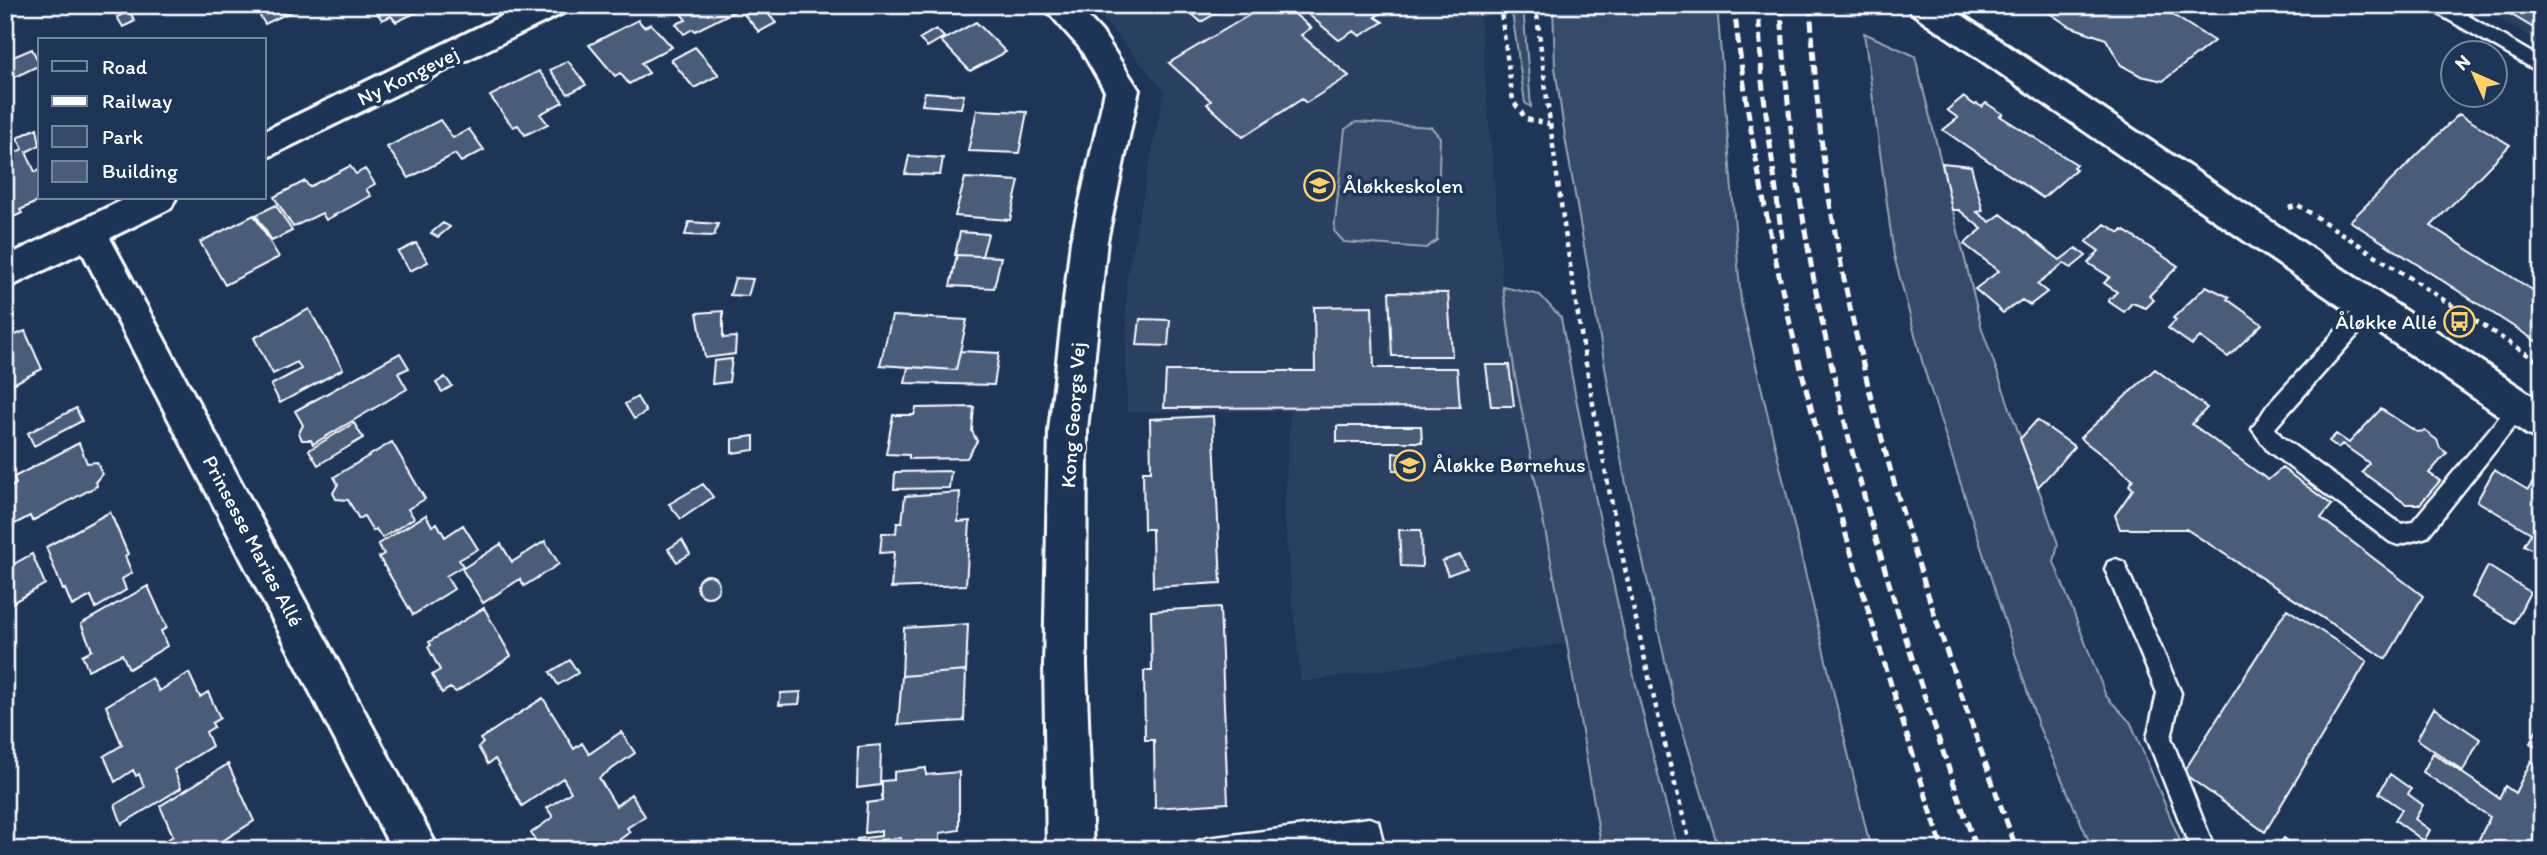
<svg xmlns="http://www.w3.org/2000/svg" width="2547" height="855" font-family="Itim,sans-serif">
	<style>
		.built { fill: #2a4161 }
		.green { fill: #364b69; stroke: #9aa5b4; stroke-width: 2 }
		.building { fill: #4a5d79; stroke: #fff; stroke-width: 2 }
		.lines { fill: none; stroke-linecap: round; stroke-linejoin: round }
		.service-casing { stroke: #fff; stroke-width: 5 }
		.minor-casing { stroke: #fff; stroke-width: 6 }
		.secondary-casing { stroke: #fff; stroke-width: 6 }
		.path { stroke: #fff; stroke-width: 4.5; stroke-dasharray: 5 5; stroke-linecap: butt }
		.service { fill: #1d3557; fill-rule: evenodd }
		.minor { fill: #1d3557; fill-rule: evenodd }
		.secondary { fill: #1d3557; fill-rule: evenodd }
		.rail { stroke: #fff; stroke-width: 5; stroke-dasharray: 10 5; stroke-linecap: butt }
		.labels { text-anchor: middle; stroke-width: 7; stroke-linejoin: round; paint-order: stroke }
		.street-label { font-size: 21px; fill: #fff; stroke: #1d3557 }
		.poi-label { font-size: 21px; fill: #fff; stroke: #1d3557; text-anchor: start }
	</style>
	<rect width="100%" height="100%" fill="#1d3557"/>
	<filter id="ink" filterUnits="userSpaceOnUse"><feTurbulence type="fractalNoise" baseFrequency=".0143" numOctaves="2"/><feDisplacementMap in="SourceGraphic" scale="14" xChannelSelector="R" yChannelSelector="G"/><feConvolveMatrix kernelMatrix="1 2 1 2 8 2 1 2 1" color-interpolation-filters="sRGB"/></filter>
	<g filter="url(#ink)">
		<path class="built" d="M1091 5H1479L1503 287 1515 376 1567 643 1301 682 1284 517 1290 411 1127 412 1126 281 1164 91Z
			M2477 5H2542V44Z"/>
		<path class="green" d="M1511 5H1523L1531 107 1525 103Z
			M1553 5H1717L1741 302 1871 850H1719L1674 702 1623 470 1565 137 1555 67Z
			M1864 33 1915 56 1982 329 2058 544 2054 562 2106 696 2131 723 2184 850H2093L2038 725 1925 372 1894 256Z
			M1356 122 1431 127 1440 137 1437 240 1426 248 1344 242 1334 231 1345 129Z
			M1503 287 1540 295 1561 318C1594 497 1629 673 1678 850H1602L1567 643 1515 376Z"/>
		<path class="building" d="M253 5H305L265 24Z
			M372 5H432L396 22 391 16 382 20Z
			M674 5H741L743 7 695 31 693 29 684 34 676 24 686 20Z
			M761 5 776 23 759 32 743 13Z
			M1182 5H1230L1201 22Z
			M1266 5H1284L1311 28 1301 35 1349 76 1306 103 1302 99 1243 137 1207 104 1211 101 1169 63Z
			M1297 5H1394L1375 17 1383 22 1360 36 1354 31 1339 40Z
			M2044 5H2157L2214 41 2163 81 2141 76 2121 65 2106 39 2069 26 2048 12Z
			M2495 5H2542V33Z
			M129 11 135 21 123 27 117 17Z
			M638 20 644 27 651 24 672 47 641 63 649 73 629 84 620 73 615 76 589 45Z
			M976 22 1006 52 970 71 941 41Z
			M936 29 944 37 927 47 919 39Z
			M695 47 719 75 694 88 671 60Z
			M32 49 40 65 15 77 6 60Z
			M568 61 586 85 568 94 550 70Z
			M539 71 563 102 540 114 548 124 525 135 518 125 513 127 490 96Z
			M925 92 964 95 961 108 922 105Z
			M1963 97 1975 105 1977 104 1982 107 1986 103 2003 114 2000 116 2076 164 2073 167 2076 169 2043 198 1943 130 1958 118 1947 110Z
			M977 110 1027 112 1019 153 968 151Z
			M2459 114 2510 145 2431 226 2542 296V345L2350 221Z
			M440 120 453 138 469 129 484 150 461 162 455 154 409 178 387 147Z
			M37 128 40 145 26 152 35 172 40 170V198H45L20 210 22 213 5 221V157L23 149 17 138Z
			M909 156 943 158 940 175 905 174Z
			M1942 163 1971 166 1983 211 1977 212 1990 222 2001 214 2060 260 2076 248 2086 256 2071 268 2064 263 2037 284 2047 292 2030 305 2022 300 2003 313 1975 289 1999 271 1964 244 1982 229 1959 210H1952Z
			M350 166 356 174 365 169 375 184 366 189 371 196 326 220 322 213 293 227 274 197 305 181 309 187Z
			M965 178 1019 181 1010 220 955 216Z
			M276 205 292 231 272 241 256 215Z
			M254 215 279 257 225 285 200 242Z
			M689 222 718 224 714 236 685 235Z
			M443 223 450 227 438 237 431 233Z
			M2105 224 2120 233 2123 230 2178 266 2149 296 2154 300 2146 308 2132 303 2124 312 2108 301 2117 292 2104 283 2110 277 2088 263 2099 251 2086 242Z
			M960 232 988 234 982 256 955 255Z
			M416 243 428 262 410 271 398 252Z
			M957 255 1001 257 994 288 950 286Z
			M735 278 753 279 748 296 730 295Z
			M2206 286 2229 297 2227 299 2262 324 2228 357 2200 337 2192 345 2168 328 2176 320 2173 318Z
			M1389 292 1448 293 1452 356H1392Z
			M1372 306 1374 368H1457L1460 407 1164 408 1166 371H1315L1314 307Z
			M309 309 343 369 280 403 271 385 301 369 297 362 273 374 254 338Z
			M723 311V338L736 337 735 354 705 358 697 313Z
			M892 316 967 320 956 370 880 365Z
			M1140 319 1170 320 1168 346 1137 345Z
			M25 331 42 369 5 388V339Z
			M960 351 999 353 994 385 905 383 908 367 956 370Z
			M400 353 409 368 398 373 407 389 313 444 311 440H302L299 433 303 425 295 411Z
			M732 359 729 382 712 384 714 361Z
			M1486 365H1509L1514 406H1491Z
			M2155 369 2207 408 2192 424 2268 480 2282 468 2332 505 2321 518 2423 596 2386 659 2186 529H2120L2115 515 2133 489 2129 485 2133 479 2080 438Z
			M445 377 452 386 442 392 436 383Z
			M637 397 646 412 634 419 625 404Z
			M974 407 972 431 977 441 967 458 909 459V455L886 454 893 415H914L916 408Z
			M76 408 82 421 34 446 28 433Z
			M2381 409 2417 432 2425 431 2437 440 2440 448 2447 453 2429 473 2440 481 2420 504H2406L2362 472 2369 463 2342 444 2338 448 2329 441 2336 434 2349 443Z
			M1213 416 1221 583 1153 587 1152 529H1144L1143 471H1151L1150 419Z
			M2037 420 2075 447 2038 487 2020 439Z
			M354 423 363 438 318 465 309 450Z
			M1337 426H1421L1422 442H1337Z
			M754 436V450L732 453V439Z
			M392 442 425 499 408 509 414 518 382 538 376 529 373 531 364 516 359 519 348 500 336 499 333 493 338 484 334 477Z
			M79 443 87 463 97 462 102 474 96 481 97 486 32 521 30 516 5 529V490L16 484 14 477Z
			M1393 453 1413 454 1414 470H1393Z
			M2494 470 2528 490 2538 474 2542 476V555L2524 545 2531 533 2477 501Z
			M951 471 949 488 894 489 895 472Z
			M703 484 713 497 681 519 669 504Z
			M960 492 958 522 970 521 966 585 891 588 894 552 880 553 882 533H896L897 523H902L905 496Z
			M110 512 128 554 125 556 132 573 122 579 126 590 96 608 91 596 72 606 65 589 63 590 46 547Z
			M426 515 432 526 437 523 445 537 463 525 478 549 459 560 463 566 446 576 454 589 413 615 379 557 384 554 378 544Z
			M1399 530H1421L1422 567 1401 566Z
			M682 540 690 554 677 562 668 549Z
			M545 541 559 564 524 586 520 579 483 603 462 569 501 544 512 562Z
			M32 554 45 584 5 607V569Z
			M1460 555 1467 568 1448 575 1442 561Z
			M2488 566 2530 592 2514 623 2472 597Z
			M697 586a11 11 0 1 1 22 0a11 11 0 1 1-22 0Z
			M148 586 167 628 161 631 167 646 129 669 122 654 88 670 82 655 92 650 81 624Z
			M1220 607 1228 803 1155 808 1154 740H1145L1144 671H1152L1151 611Z
			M484 608 511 656 456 692 450 688 442 693 432 675 440 670 428 647 431 645 429 642Z
			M2287 609 2367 661 2265 832 2183 773Z
			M968 624 966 671 902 676 904 628Z
			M570 660 578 673 558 685 550 672Z
			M966 671 964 721 898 725 902 676Z
			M189 673 200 697 208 692 220 718 212 723 214 727 206 732 212 746 174 770 181 788 122 824 115 805 144 787 139 774 136 776 133 770 115 782 104 756 122 745 106 706 152 678 159 691Z
			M801 692 799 704 779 705 781 693Z
			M543 698 574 749 582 743 589 754 621 732 635 753 599 778 616 806 631 794 645 816 627 828 630 832 605 850H541L531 833 553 817 547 808 571 792 563 778 522 806 495 759 488 764 478 747 483 743 480 739Z
			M2434 708 2480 739 2463 771 2417 739Z
			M2542 719V750L2530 743Z
			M881 745 880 785 857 788 858 747Z
			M2433 753 2499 798 2505 786 2515 793 2531 761 2542 768V850H2483L2476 845 2490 817 2423 772Z
			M228 764 254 821 208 850H152L173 836 160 806Z
			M926 768V775L959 772V830L940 833V850H900L901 838 880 840 881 850H857V839L881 836V831L865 833 867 803 882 801V781L894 780V772Z
			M2390 774 2411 789 2408 794 2423 805 2415 819 2430 830 2424 841 2395 820 2402 809 2379 793Z
			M2284 838 2301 850H2277Z"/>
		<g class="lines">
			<defs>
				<path id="service" d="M2428 5H2450L2542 59V74L2430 9Z
					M2370 299 2377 301 2380 307 2377 313 2275 428 2282 437 2401 524 2412 522 2512 402 2519 399 2526 402 2529 408 2427 537 2398 545 2390 542 2268 451 2252 429 2267 406 2363 301Z
					M2116 559 2124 562 2181 693 2171 738 2215 850H2191L2147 738 2157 693 2105 569 2108 562Z
					M1369 818 1378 821 1385 850H1361L1359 843 1309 850H1195L1198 841 1207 838Z"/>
				<path id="minor" d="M524 5H568L563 13 264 159V131Z
					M1042 5H1077L1102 32 1139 90 1107 241 1087 430 1086 666 1093 850H1047L1044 666 1049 430 1071 241 1105 91 1080 48Z
					M127 198H176L171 208 110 238 439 850H392L82 252 5 289V257Z"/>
				<path id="secondary" d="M1907 5H1947L2542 402V440L2528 435 1912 13Z"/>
			</defs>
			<use href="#service" class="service-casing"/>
			<use href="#minor" class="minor-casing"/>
			<use href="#secondary" class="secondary-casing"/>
			<path class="path" d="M1500 5 1513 101 1526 119 1549 124
				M1536 5C1567 290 1618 573 1692 850
				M2289 208 2298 205 2542 364"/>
			<use href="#service" class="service"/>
			<use href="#minor" class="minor"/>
			<use href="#secondary" class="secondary"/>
			<path class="rail" d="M1734 5C1765 294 1856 574 1943 850
				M1758 5 1762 81 1782 238
				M1781 5C1794 295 1881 578 1977 850
				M1810 5C1815 77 1820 149 1833 221 1871 437 1941 644 2017 850"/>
		</g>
	</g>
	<defs>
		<symbol id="school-ring" viewBox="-11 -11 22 22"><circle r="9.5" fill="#1d3557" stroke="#ffd166" stroke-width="1.5"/><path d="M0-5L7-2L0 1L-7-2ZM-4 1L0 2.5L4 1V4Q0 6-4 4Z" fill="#ffd166"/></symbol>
		<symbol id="bus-ring" viewBox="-11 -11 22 22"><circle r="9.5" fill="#1d3557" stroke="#ffd166" stroke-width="1.5"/><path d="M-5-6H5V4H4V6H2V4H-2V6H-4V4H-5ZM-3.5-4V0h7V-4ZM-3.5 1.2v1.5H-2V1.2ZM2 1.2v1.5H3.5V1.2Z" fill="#ffd166"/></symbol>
	</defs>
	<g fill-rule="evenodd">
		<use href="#school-ring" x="1302" y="168" width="35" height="35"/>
		<use href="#bus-ring" x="2442" y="304" width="35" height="35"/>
		<use href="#school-ring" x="1392" y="448" width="35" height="35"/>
	</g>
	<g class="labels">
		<g class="street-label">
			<text transform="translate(408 76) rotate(-26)" y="7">Ny Kongevej</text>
			<text transform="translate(1073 415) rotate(-86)" y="7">Kong Georgs Vej</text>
			<text transform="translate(253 541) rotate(62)" y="7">Prinsesse Maries Allé</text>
		</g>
		<g class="poi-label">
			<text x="1343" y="193">Åløkkeskolen</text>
			<text x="2437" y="329" text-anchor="end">Åløkke Allé</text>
			<text x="1433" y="472">Åløkke Børnehus</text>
		</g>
	</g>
	<rect width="2547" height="855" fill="none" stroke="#1d3557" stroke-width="28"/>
	<rect x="14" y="14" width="2519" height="827" fill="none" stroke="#fff" stroke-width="2.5" filter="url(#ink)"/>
	<rect x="38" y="38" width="228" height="161" fill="#1d3557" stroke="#77869a" stroke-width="2"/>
	<rect x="52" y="61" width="35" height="10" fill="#1d3557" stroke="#77869a" stroke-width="2"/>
	<text x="102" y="74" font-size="21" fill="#ffffff">Road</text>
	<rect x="52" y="96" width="35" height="10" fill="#ffffff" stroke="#77869a" stroke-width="2"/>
	<text x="102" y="108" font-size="21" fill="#ffffff">Railway</text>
	<rect x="52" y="126" width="35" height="21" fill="#364b69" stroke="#77869a" stroke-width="2"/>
	<text x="102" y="144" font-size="21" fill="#ffffff">Park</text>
	<rect x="52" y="161" width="35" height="21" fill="#4a5d79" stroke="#77869a" stroke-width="2"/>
	<text x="102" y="178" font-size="21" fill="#ffffff">Building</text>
	<g transform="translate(2474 74) rotate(315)"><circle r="33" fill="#1d3557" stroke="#77869a" stroke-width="2"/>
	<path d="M0-5L12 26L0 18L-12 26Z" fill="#ffd166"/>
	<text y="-10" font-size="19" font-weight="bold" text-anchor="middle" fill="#ffffff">N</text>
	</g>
</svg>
